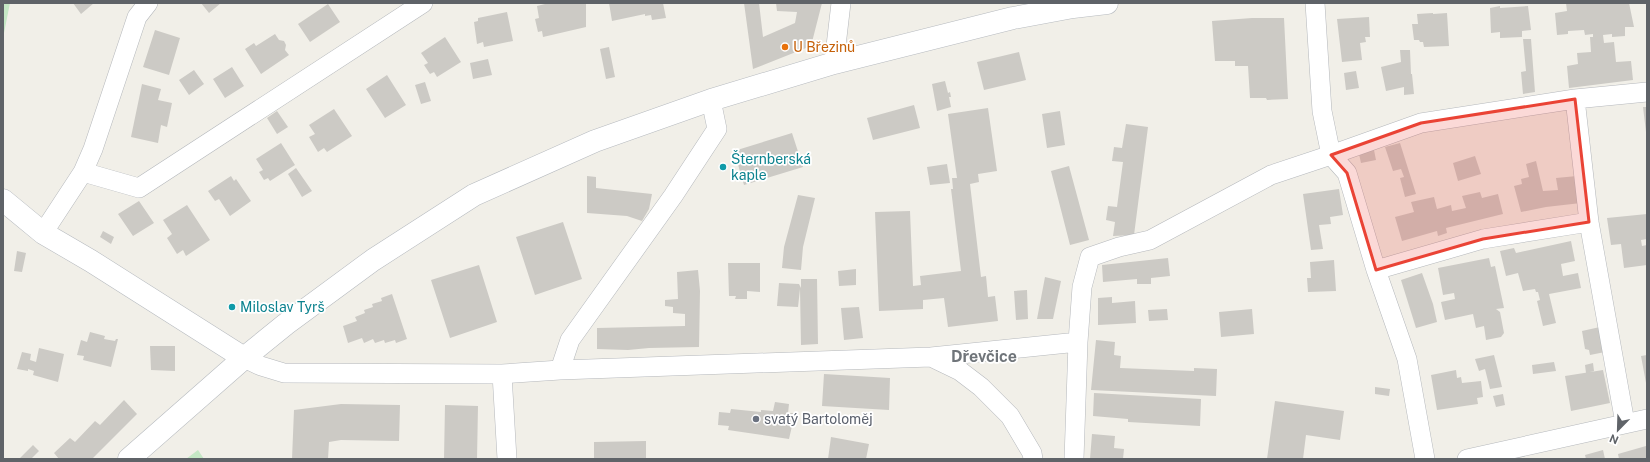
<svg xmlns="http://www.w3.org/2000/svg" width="1650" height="462" font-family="'Public Sans',sans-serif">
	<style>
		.green { fill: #c5e8c5 }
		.building { fill: #cccac5 }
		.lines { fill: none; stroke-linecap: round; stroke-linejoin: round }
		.street-casing { stroke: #b5b8bc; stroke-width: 20 }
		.secondary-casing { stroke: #b6babf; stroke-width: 23 }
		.street { stroke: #fff; stroke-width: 19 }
		.secondary { stroke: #fff; stroke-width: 22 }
		.marked { fill: #ea4335; fill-opacity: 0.2; stroke: #ea4335; stroke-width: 3; stroke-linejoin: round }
		.food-dot { fill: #e8710a; stroke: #fff; stroke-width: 1.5 }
		.culture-dot { fill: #0f9aa8; stroke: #fff; stroke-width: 1.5 }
		.worship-dot { fill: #6b7280; stroke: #fff; stroke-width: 1.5 }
		.labels { text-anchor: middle; stroke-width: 3.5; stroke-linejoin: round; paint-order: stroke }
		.food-label { font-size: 14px; fill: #c56008; stroke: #fff; text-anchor: start }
		.culture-label { font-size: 14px; fill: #0d838f; stroke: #fff; text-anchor: start }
		.worship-label { font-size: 14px; fill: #5b616d; stroke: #fff; text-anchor: start }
		.quarter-label { font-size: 16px; font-weight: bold; fill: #70757a; stroke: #fff }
	</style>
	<rect width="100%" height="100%" fill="#f1efe8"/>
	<path class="green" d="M3 3H10L3 38Z
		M198 450 204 459H186Z"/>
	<path class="building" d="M73 3H94L81 14Z
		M201 3H221L209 13Z
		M549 3H586V27L543 37 542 31 538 32 535 19 539 18 537 6Z
		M609 3H663L666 18 652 20 651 15 645 16V14L612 21Z
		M744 3H759L763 37 795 23 797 12 777 11 776 3H822L811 46 753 69Z
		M1566 3H1629L1634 27H1625V36L1612 37V34L1603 35 1604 43 1614 42 1616 62 1631 61 1633 80 1569 88 1567 66 1578 64 1577 53 1591 52 1590 37H1593V34L1585 35 1584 30 1568 31V34L1557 35 1555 13 1567 11Z
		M328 4 340 22 310 42 298 24Z
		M1500 6V8L1528 6 1531 30 1522 31V37L1500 38V32L1491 33 1490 8Z
		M507 12 513 41 484 47 483 42 477 44 474 22 478 21V18Z
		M1433 13V14L1447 13 1449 46 1424 47 1423 42H1420L1419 40H1414L1412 24H1418L1417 14Z
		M1369 17 1370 37H1365L1366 42 1360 43 1362 60 1342 62 1337 19Z
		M1252 18H1284L1288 99 1267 100 1266 98H1250L1248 66H1235V61H1215L1212 21Z
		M155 30 180 38 169 75 143 67Z
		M275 34 279 40 284 41 286 45 285 50 289 55 261 74 245 49 254 43 256 46Z
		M445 37 461 62 437 77 434 72 430 74 424 65 428 63 421 53Z
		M1523 39H1531L1535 92 1523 94 1521 72 1526 71Z
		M609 47 615 77 606 79 600 49Z
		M1400 50H1410L1411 74H1412L1414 94 1404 95V87L1386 91 1381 67 1401 62Z
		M1019 52 1026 80 984 90 977 62Z
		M488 59 492 75 473 79 470 63Z
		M232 67 244 86 225 98 213 79Z
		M194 70 204 84 189 95 179 80Z
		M1356 71 1359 88 1346 90 1344 73Z
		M387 75 406 105 385 118 366 89Z
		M945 81 948 93 950 92 951 97H949L951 107 937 111 932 84Z
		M425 82 431 101 421 104 415 85Z
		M142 84 161 89 158 100 172 103 167 127 161 125 158 143 131 137Z
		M914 105 920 128 873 140 867 118Z
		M1643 107H1647V131L1646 132Z
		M988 108 997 171 978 174 979 182 970 184 981 277 986 276 988 297 995 296 998 321 948 327 944 298 923 300V309L879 311 875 212 910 211 913 286 921 285 920 276 961 271 951 189H953L952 178H957L948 114Z
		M334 109 352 136 327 152 324 148 318 152 309 137 315 134 309 125Z
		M277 111 288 127 277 134 267 118Z
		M1060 111 1065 145 1047 148 1042 114Z
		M1126 124 1148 127 1134 235 1113 236 1115 222 1106 220 1108 206 1117 207 1123 162 1112 161 1114 147 1122 148Z
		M792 133 803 167 744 185 734 151Z
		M281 143 295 165 270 181 268 178 264 180 259 172 263 170 256 159Z
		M1400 143 1416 194 1405 197 1400 178 1404 177 1401 169 1393 171 1385 147Z
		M1374 150 1376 160 1361 163 1359 154Z
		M1475 156 1481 174 1458 181 1453 163Z
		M1536 161 1543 191 1558 190 1556 178 1577 176 1581 203 1546 207 1521 212 1514 186 1522 184 1521 179 1529 177 1526 164Z
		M947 164 950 183 930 185 927 167Z
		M1069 166 1089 240 1070 245 1051 171Z
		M296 168 312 191 302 197 288 174Z
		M231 176 234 181 236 179 251 201 230 216 219 199 215 201 208 191Z
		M587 176 596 177V188L652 194 649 209 642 221 627 216 587 213Z
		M1339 189 1343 215 1330 217 1331 224 1319 225 1323 249 1311 250 1303 194Z
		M1480 192 1482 198 1498 194 1503 214 1446 228 1447 233 1438 236 1437 231 1402 241 1395 217 1414 212 1411 202 1434 197 1437 209 1451 205 1452 211 1466 208 1462 196Z
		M798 195 815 198 803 247 801 270 782 268 784 247Z
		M139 201 154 223 133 236 118 214Z
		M187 205 210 240 186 256 183 250 177 254 167 238 172 234 163 220Z
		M1647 214V239L1641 240 1642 246 1647 245V265L1624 268 1621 244 1611 245 1607 218Z
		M563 222 582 279 535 295 516 237Z
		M103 231 114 237 111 244 100 237Z
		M1571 241 1575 261 1561 264 1563 276 1578 273 1581 288 1549 294 1556 323 1543 326 1537 301 1540 300 1538 292H1536L1535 289 1523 291 1518 273 1506 276 1500 251 1514 248 1516 253Z
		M17 251 26 253 22 272 14 271Z
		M1168 258 1170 276 1151 278V284H1137V279L1103 282 1102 265Z
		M1489 258 1491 267 1495 266 1504 308 1496 309 1500 312 1504 333 1501 337 1486 340 1484 326 1476 328 1473 314 1445 320 1441 302 1455 299 1454 293 1443 295 1438 268Z
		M1334 260 1336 291 1308 292 1307 278H1311L1310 262Z
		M728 263H760V292L747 291V299H735L736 296H729Z
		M479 265 497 322 450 338 431 280Z
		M856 269V285L839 286 838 271Z
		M698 270 700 291 699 347 649 348 628 350 597 349V328L685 326V314L673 313V307L665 306V300L678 299 677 272Z
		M1422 273 1433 304 1437 322 1416 328 1401 280Z
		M1045 277 1061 281 1053 319H1037Z
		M801 279H817L818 344 801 345 800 289 798 307 777 306 779 283 799 284 801 288Z
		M1027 290 1028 319 1016 320 1014 291Z
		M392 294 407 339 396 343 395 340 385 343 384 340 375 343 373 339 364 343 362 338 348 343 343 326 357 321 355 317 365 313 364 310 373 307 372 304 382 301 381 298Z
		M1112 297V303L1135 301 1136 323 1098 325V298Z
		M859 307 863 338 844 340 841 308Z
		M1167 309 1168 320 1149 321 1148 310Z
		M1252 309 1254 334 1221 337 1219 312Z
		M1600 327 1605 352 1590 355 1589 350 1585 349 1582 331Z
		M90 332 105 336 104 339 115 341 116 339H118L111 367 83 360 84 356 77 355 81 340 87 342Z
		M1096 340 1115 342 1114 355 1121 356 1120 368 1194 371V368L1217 369 1216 396 1091 390Z
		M150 346H175V371L151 370Z
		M39 348 64 354 58 382 33 375 34 371 28 369V371L17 369 22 352 31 354 30 360 36 362Z
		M1494 355 1502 387 1490 389 1485 369 1479 371 1475 359Z
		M1647 355V383H1646L1641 356Z
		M1554 362 1556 371 1533 374 1532 365Z
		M1593 363 1594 371 1586 373 1585 365Z
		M1456 370 1457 378 1461 377 1462 383 1481 381 1483 397 1477 398 1478 404 1437 410 1431 375Z
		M1603 370 1610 403 1571 411 1565 376Z
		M824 374 890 378 889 410 822 406Z
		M1375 387 1390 389 1389 396 1375 394Z
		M1094 393 1201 399 1200 426 1128 422V419L1093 416Z
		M1503 394 1505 405 1496 407 1493 396Z
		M124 400 137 414 92 459H59L54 453 70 438 75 442 95 421 100 425Z
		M1275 401 1344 411 1340 440 1306 435 1303 459H1267Z
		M775 402 789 404 788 413H795L789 439 728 430 729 426 718 425 719 412 730 413 731 409 761 412V410L773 411Z
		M341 404 400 405 399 441 341 440 329 442 328 459H292L294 410Z
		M445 405 478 406 477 459H444Z
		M1092 434 1115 436 1114 448 1124 449 1123 459H1090Z
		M831 437 869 444 866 459H828Z
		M646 441V459H594V442Z
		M33 445 39 451 31 459H19Z
		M1646 446 1647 459H1619L1618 454Z
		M1603 450 1605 459H1586L1585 455Z"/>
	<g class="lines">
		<defs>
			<path id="street" d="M1315 3 1322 111 1331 155 1347 173 1376 270 1407 359 1425 459
				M834 63 841 3
				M1575 99 1589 222 1625 423
				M83 172 139 188 423 3
				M43 233 83 172 93 149 137 17 148 3
				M1376 270 1483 239 1589 222
				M931 357 960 371 981 387 1010 416 1032 453 1033 459
				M244 358 261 366 284 373 502 374 560 370 570 340 673 196 717 129 711 100
				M560 370 931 357 1078 342
				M502 374 507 459
				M1074 459 1078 342 1082 287 1090 257 1119 247 1150 240 1271 175 1331 155 1421 123 1575 99 1647 92
				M1467 459 1647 419"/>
			<path id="secondary" d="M3 200 43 233 91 261 244 358
				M129 459 244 358 286 324 373 260 474 195 595 141 711 100 834 63 1013 18 1073 7 1107 3"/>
		</defs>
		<use href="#street" class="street-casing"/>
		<use href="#secondary" class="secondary-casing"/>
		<use href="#street" class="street"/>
		<use href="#secondary" class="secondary"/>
	</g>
	<path class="marked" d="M1575 99 1589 222 1483 239 1376 270 1347 173 1331 155 1421 123Z"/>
	<circle class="food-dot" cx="785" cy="47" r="4"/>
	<g class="culture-dot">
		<circle cx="723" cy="167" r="4"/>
		<circle cx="232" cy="307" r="4"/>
	</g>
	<circle class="worship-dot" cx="756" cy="419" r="4"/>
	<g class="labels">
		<g class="food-label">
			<text x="793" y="52">U Březinů</text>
		</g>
		<g class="culture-label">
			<text x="731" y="164">Šternberská<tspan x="731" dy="16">kaple</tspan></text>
			<text x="240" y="312">Miloslav Tyrš</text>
		</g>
		<g class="worship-label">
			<text x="764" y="424">svatý Bartoloměj</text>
		</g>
		<g class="quarter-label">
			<text x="984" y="362">Dřevčice</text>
		</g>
	</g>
	<rect width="1650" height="462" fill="none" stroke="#5f6368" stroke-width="8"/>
	<g transform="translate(1618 430) rotate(203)" stroke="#ffffff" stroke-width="3" paint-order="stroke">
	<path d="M0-3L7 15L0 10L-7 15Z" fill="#5f6368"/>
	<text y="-6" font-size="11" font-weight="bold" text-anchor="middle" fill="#5f6368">N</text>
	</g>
</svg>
